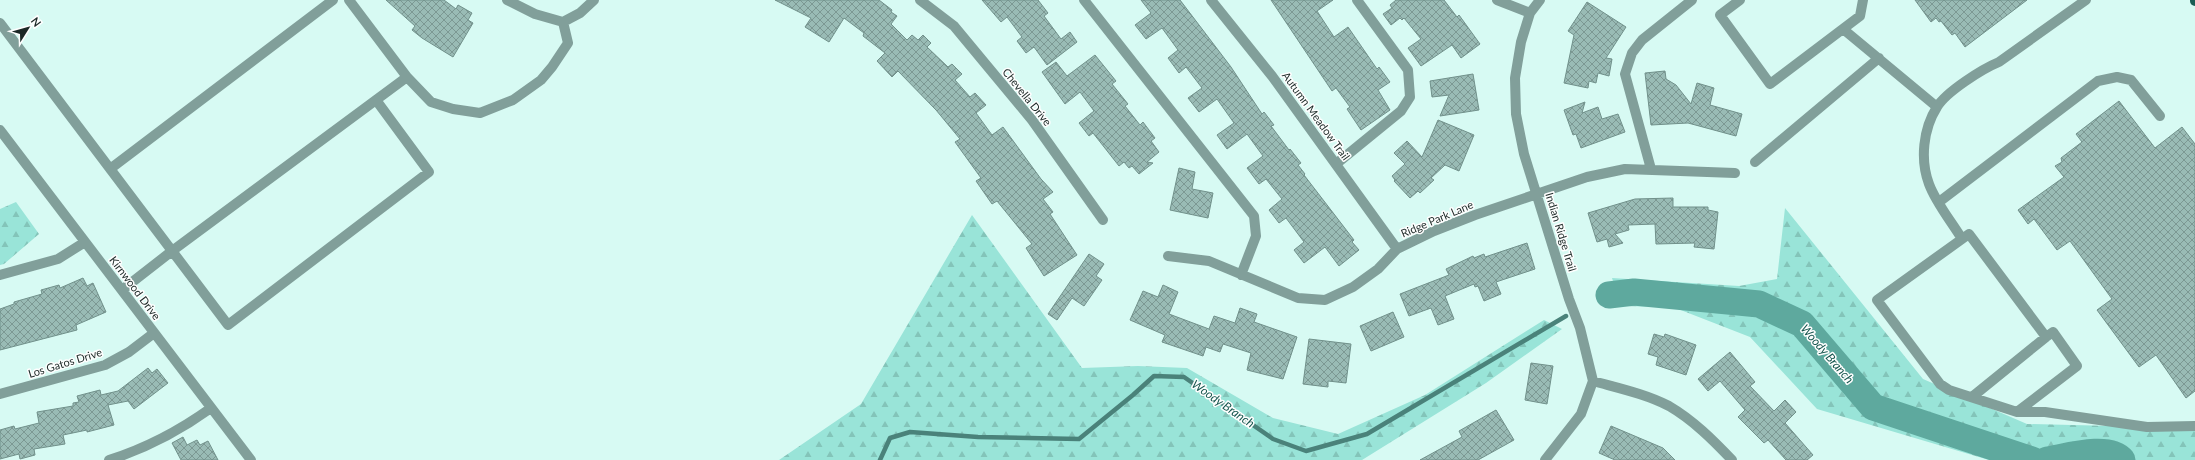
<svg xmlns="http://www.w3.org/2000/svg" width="2195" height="460" font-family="Lato,sans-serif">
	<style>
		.forest { fill: url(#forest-firs) }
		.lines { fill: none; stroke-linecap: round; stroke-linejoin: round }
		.stream { stroke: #4a827a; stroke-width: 4.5 }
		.river { stroke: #5ea99e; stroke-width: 27 }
		.building { fill: url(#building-cross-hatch); stroke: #71918b }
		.minor { stroke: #819f9a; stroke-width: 10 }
		.major { stroke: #1b5c53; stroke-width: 10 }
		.labels { text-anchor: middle; stroke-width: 3; stroke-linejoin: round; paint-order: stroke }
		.street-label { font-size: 11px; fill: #1b2826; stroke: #fefefe }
		.water-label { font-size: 12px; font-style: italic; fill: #16564e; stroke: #fefefe }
	</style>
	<defs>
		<pattern id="forest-firs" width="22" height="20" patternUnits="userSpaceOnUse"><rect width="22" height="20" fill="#99e4d8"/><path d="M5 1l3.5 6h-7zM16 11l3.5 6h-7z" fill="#83c4b9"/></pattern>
		<pattern id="building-cross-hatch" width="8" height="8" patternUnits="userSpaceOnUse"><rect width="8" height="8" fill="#99bbb5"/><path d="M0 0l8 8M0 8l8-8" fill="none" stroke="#7c9893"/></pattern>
	</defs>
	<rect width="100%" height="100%" fill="#d7faf3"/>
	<path class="forest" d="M16 202 39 234 4 264 0 265V209Z
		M1785 208 1923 379 2027 424 2195 428V460H1989L1817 409 1750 337 1673 307 1621 306 1612 278 1739 286 1777 279Z
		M972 215 1082 368 1138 366 1187 368 1273 418 1338 434 1425 395 1544 320 1562 329 1486 383 1362 460H779L861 404Z"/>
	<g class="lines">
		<path class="stream" d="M880 460 890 438 910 432 978 437 1079 439 1133 395 1154 376 1184 377 1273 439 1306 451 1367 434 1566 316"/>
		<path class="river" d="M1609 295 1634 292 1759 304 1802 324 1873 407 2032 460
			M2047 460C2066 457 2109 444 2122 460"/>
	</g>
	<path class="building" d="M386 0H444L456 9 458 5 472 13 468 20 473 23 453 57 422 38 412 30 415 26Z
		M775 0H879L892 10 891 12 897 16 891 24 907 40 912 35 918 40 923 35 931 43 927 47 948 67 952 64 962 74 955 80 970 97 975 93 986 105 976 113 992 135 1003 127 1041 179 1053 192 1043 199 1053 212 1050 214 1077 255 1044 276 1026 248 1032 244 997 201 992 204 976 181 981 178 955 142 960 139 936 110 898 71 892 77 877 61 885 53 863 36 864 33 844 18 829 42 805 27 811 18Z
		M982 0H1038L1048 13 1044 16 1061 39 1070 32 1077 42 1047 65 1034 47 1026 53 1017 41 1022 37 1007 17 1001 22Z
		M1141 0H1180L1231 67 1262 114 1264 112 1274 125 1271 126 1289 150 1290 149 1301 163 1298 165 1305 174 1304 175 1354 240 1352 242 1359 250 1339 266 1325 247 1304 263 1294 250 1304 242 1286 218 1279 223 1269 210 1282 199 1266 179 1259 184 1247 168 1263 156 1247 134 1227 149 1217 135 1234 123 1217 99 1199 112 1188 98 1202 88 1186 67 1179 73 1168 58 1178 50 1162 28 1146 39 1135 25 1151 13Z
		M1271 0H1333L1317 11 1334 37 1348 27 1377 69 1379 67 1390 82 1378 90 1390 110 1361 130 1347 109 1350 107 1336 88 1332 91Z
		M1396 0H1444L1457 17 1459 15 1480 44 1461 58 1452 45 1421 66 1408 48 1421 39 1404 18 1402 20 1400 18 1391 25 1383 14 1392 8 1390 5Z
		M1915 0H2027L1965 47 1955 33 1952 35 1941 21 1939 22 1936 18 1931 22Z
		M1587 2 1626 27 1606 58 1612 59 1609 76 1598 73 1596 83 1589 81 1588 88 1564 83 1574 35 1568 31Z
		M1095 55 1116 81 1112 84 1128 104 1125 106 1140 125 1143 122 1155 138 1151 141 1159 152 1147 162 1153 163 1139 174 1132 166 1129 168 1124 162 1119 166 1093 133 1089 136 1079 123 1094 111 1080 92 1065 104 1042 72 1056 62 1067 76Z
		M1665 71 1666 79 1676 85 1691 104 1697 83 1714 88 1710 105 1742 114 1736 136 1688 123 1651 125 1645 73Z
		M1473 74 1479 110 1440 116 1449 95 1432 97 1430 81Z
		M2119 101 2155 148 2182 127 2195 144V391L2186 398 2156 355 2139 367 2097 310 2112 299 2070 241 2057 250 2034 219 2028 224 2018 210 2064 177 2055 166 2062 162 2061 158 2082 142 2076 134Z
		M1585 102 1582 113 1598 107 1602 119 1618 114 1625 132 1581 148 1576 134 1573 135 1564 110Z
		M1438 120 1474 135 1459 171 1445 165 1431 178 1434 180 1420 193 1418 191 1410 198 1394 181 1395 180 1392 176 1405 164 1394 153 1407 141 1422 157Z
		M1179 168 1195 172 1192 189 1213 193 1208 218 1170 210Z
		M1673 198V207H1708V210L1718 212 1714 249 1694 247 1695 243 1656 244 1655 224 1628 225 1629 230 1615 234 1623 243 1609 247 1607 239 1597 242 1588 213 1635 199Z
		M1527 243 1535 269 1496 282 1501 294 1484 301 1478 286 1475 287 1474 284 1445 296 1454 319 1438 325 1431 308 1409 316 1400 294 1449 275 1446 269 1473 256 1474 258 1484 254 1485 257Z
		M1089 254 1104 264 1096 276 1102 280 1084 306 1072 298 1057 320 1048 314Z
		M83 278 87 286 93 283 106 312 76 325 77 330 0 350V309L14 304V302L42 294 41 290 59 285 60 288Z
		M1163 285 1178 292 1169 314 1209 329 1214 316 1235 323 1240 308 1257 314 1254 322 1297 337 1283 379 1247 370 1251 353 1223 344 1220 352 1206 347 1203 356 1162 342 1165 335 1130 320 1143 291 1158 297Z
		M1393 312 1404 337 1371 351 1360 326Z
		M1654 334 1664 337 1665 334 1696 345 1686 375 1656 365 1658 357 1648 354Z
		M1309 339 1351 344 1346 383 1328 381V387L1303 384Z
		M1730 352 1755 382 1750 386 1774 411 1785 400 1796 412 1785 423 1813 455 1807 460H1786L1768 440 1764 443 1738 417 1745 410 1720 381 1708 391 1698 379Z
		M1531 363 1553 366 1547 404 1525 400Z
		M148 368 152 373 157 369 168 383 134 409 128 401 108 405 114 425 87 432V430L63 435 65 444 34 449 35 455 20 459 19 454 0 459V430L14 426 15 429 39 423 37 412 73 406V403L79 402 77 396 100 390 101 395 118 391Z
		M1496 410 1514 440 1478 460H1420L1462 437 1459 431Z
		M1611 426 1663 448 1675 460H1615L1599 453Z
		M183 437 187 445 197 440 200 445 208 441 218 460H181L172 443Z"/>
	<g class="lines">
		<path class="minor" d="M349 0 407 77 431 102 453 109 480 113 513 100 541 80 552 67 568 43 563 22
			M507 0 535 14 563 22 580 13 594 0
			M920 0 954 26 1032 120 1103 220
			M1084 0 1254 216 1256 236 1241 275
			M1211 0 1272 76 1397 249
			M1497 0 1530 13
			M1540 0 1530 13 1521 42 1515 78 1516 114 1524 154 1569 299 1580 328 1593 381 1581 414 1545 460
			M1740 0 1720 15 1770 84 1860 16 1863 0
			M2086 0 1999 62C1982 69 1946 92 1937 107 1923 129 1920 160 1929 184 1936 203 1951 221 1962 239L1877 300 1940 384 1949 390 2017 412H2045L2147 427 2195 426
			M0 23 228 325 429 172 376 100
			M1843 29 1937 107
			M0 130 251 460
			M1755 162 1879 58
			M1336 164 1401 111 1410 97 1408 70 1357 0
			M110 169 333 0
			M1651 169 1625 74 1632 53 1642 40 1692 0
			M1939 202 2098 81 2117 77 2131 80 2160 116
			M1962 239 1969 234 2046 337 2053 332 2077 366 2017 412
			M1168 256 1209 261 1298 298 1325 300 1353 287 1378 269 1397 249 1434 231 1475 215 1587 177 1625 169 1735 173
			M0 275 58 259 85 242
			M122 290 172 251 407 77
			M1593 381C1618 388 1646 394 1669 406 1693 420 1713 440 1732 460
			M0 394 105 365 129 352 154 333
			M1972 397 2046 337
			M109 460C147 448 179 431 211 408"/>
		<path class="major" d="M2195 0V1"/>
	</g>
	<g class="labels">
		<g class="street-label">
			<text transform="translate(1027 97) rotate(51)" y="4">Chevella Drive</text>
			<text transform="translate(1316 116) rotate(54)" y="4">Autumn Meadow Trail</text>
			<text transform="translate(1437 219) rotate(-23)" y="4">Ridge Park Lane</text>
			<text transform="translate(1561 232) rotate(73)" y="4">Indian Ridge Trail</text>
			<text transform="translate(135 288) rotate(53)" y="4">Kirnwood Drive</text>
			<text transform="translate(65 363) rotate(-17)" y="4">Los Gatos Drive</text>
		</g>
		<g class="water-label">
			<text transform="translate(1827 354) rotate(49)" y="4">Woody Branch</text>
			<text transform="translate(1223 404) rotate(35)" y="4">Woody Branch</text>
		</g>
	</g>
	<g transform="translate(28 28) rotate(53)" stroke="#fefefe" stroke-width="3" paint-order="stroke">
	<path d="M0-3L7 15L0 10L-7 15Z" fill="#1b2826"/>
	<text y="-6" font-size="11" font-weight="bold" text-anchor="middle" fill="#1b2826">N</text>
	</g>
</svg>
